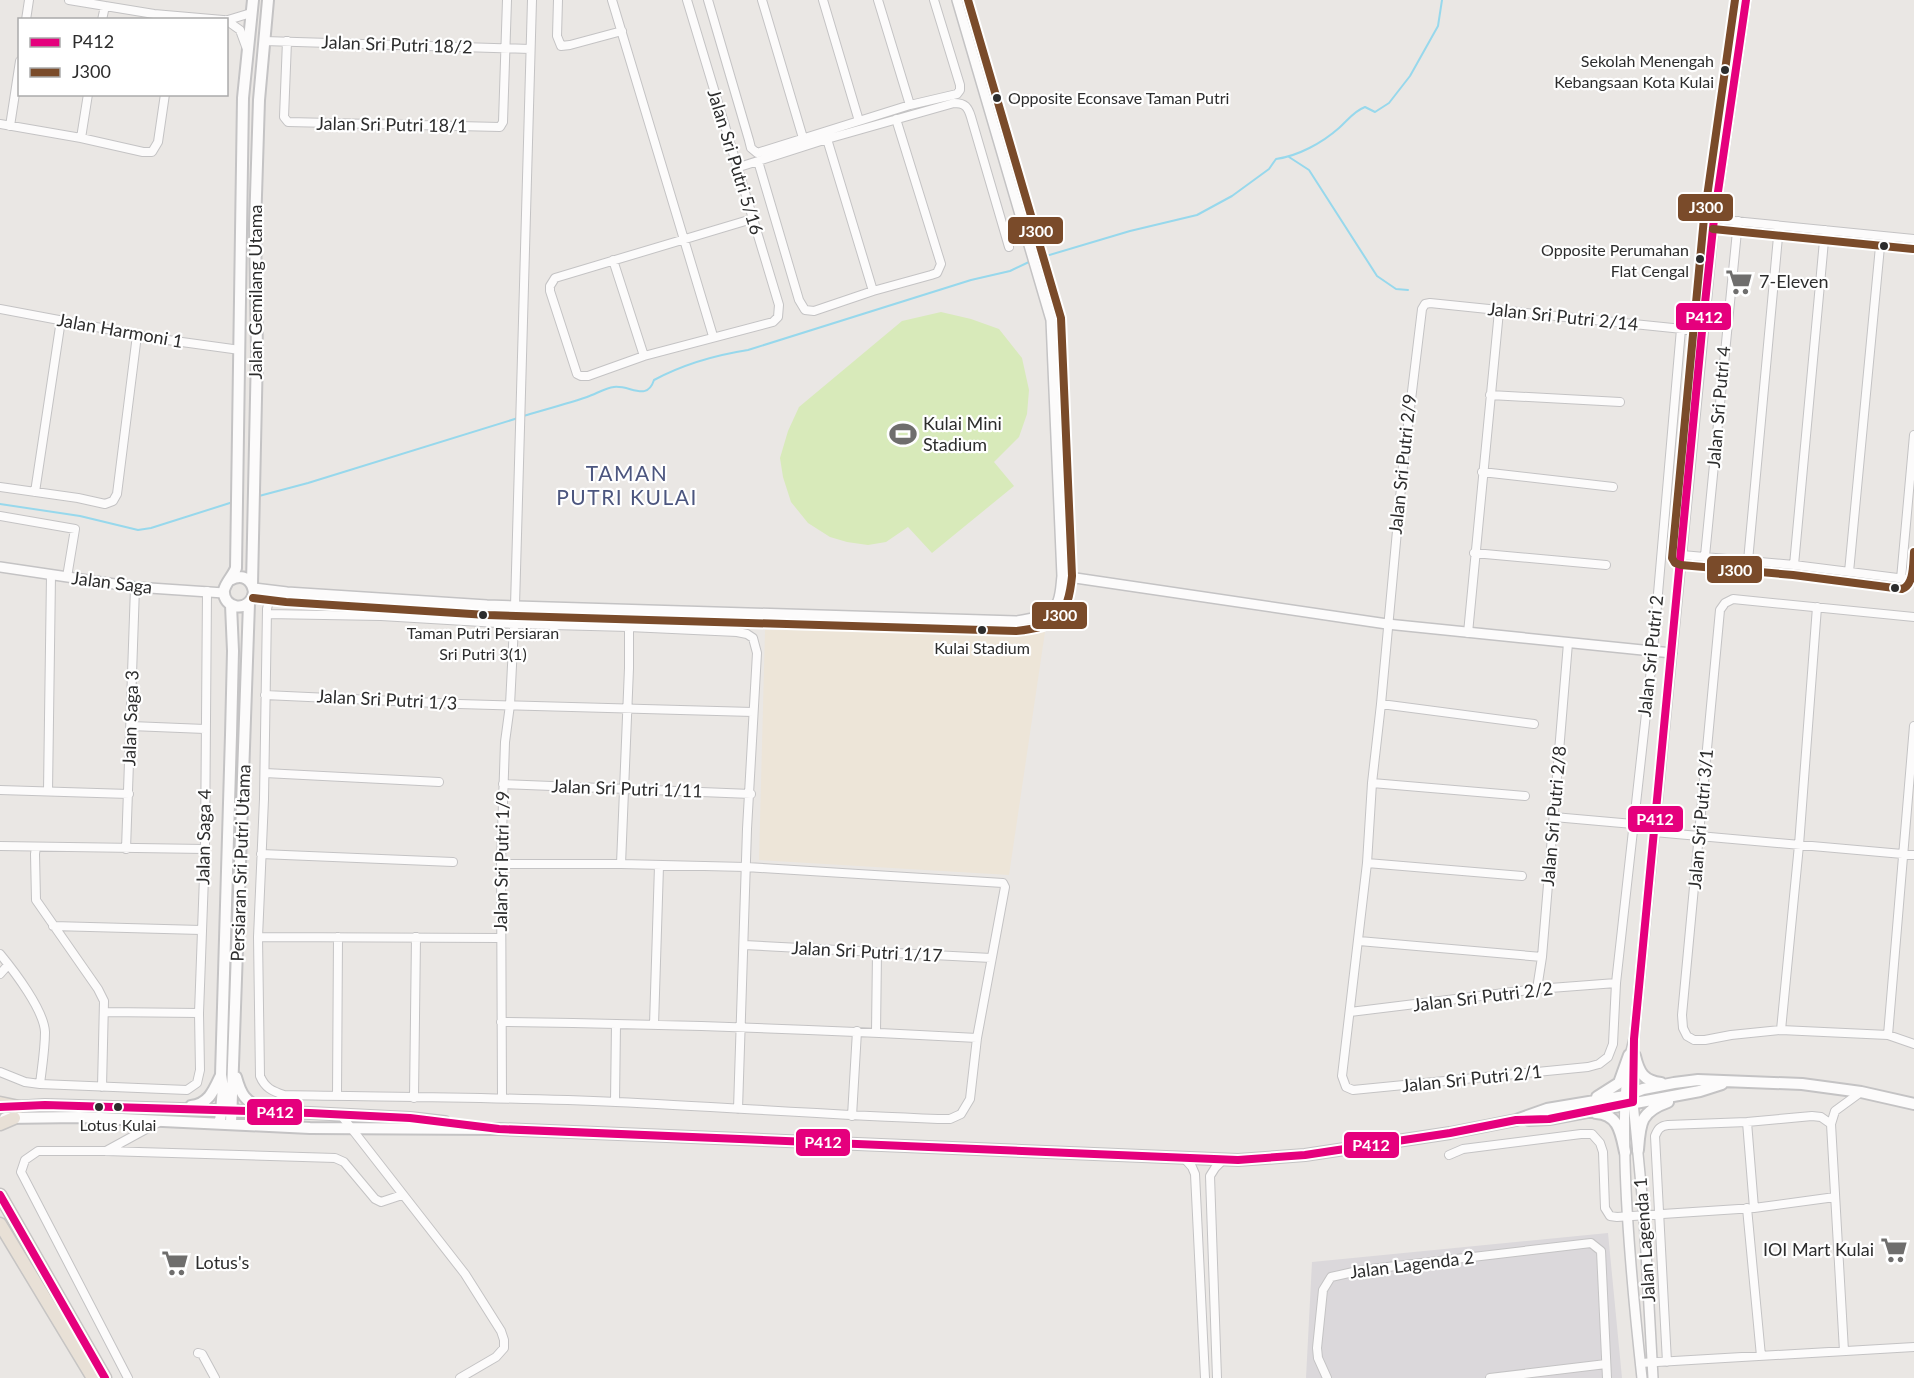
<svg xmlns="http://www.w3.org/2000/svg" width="1914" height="1378" font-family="Lato,sans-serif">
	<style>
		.industrial { fill: #dbd8db }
		.education { fill: #ede5d8 }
		.pitch { fill: #d8eaba }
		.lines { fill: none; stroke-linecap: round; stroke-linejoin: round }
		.stream { stroke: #97d8ec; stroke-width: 2 }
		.minor-casing { stroke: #c4c3c4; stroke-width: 10 }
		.tertiary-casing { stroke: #c4c3c4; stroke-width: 12 }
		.secondary-casing { stroke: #c4c3c4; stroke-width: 14 }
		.trunk-casing { stroke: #c6c4c3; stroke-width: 15 }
		.minor { stroke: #fcfbfb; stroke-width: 8 }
		.tertiary { stroke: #fcfbfb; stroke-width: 9 }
		.secondary { stroke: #fcfbfb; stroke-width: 10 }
		.trunk { stroke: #e8e0d6; stroke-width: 12 }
		.bus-1-casing { stroke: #fff; stroke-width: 12 }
		.bus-2-casing { stroke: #fff; stroke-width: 12 }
		.bus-1 { stroke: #e5007d; stroke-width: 8 }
		.bus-2 { stroke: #7a4b2a; stroke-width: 8 }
		.bus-dot { fill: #2d2d2d; stroke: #fff; stroke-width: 2 }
		.labels { text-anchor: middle; stroke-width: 4.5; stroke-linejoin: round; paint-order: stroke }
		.bus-label { font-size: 16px; fill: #2d2d2d; stroke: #fff }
		.street-label { font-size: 18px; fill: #2d2d2d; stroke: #fff }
		.poi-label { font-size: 18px; fill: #2d2d2d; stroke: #fff; text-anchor: start }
		.quarter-label { font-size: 21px; letter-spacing: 1.5px; fill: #4c567f; stroke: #fff }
		.line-badge { stroke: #fff; stroke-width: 2 }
		.badge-label { font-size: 16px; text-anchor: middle; font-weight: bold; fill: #fff }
	</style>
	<rect width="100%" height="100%" fill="#eae7e4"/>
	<path class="industrial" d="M1608 1233 1622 1378H1306L1312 1262Z"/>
	<path class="education" d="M765 630 1045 632 1009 875 759 860Z"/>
	<path class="pitch" d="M941 312 971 319 999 329 1022 358 1029 390 1027 414 1019 437 994 462 1014 486 932 553 908 527 886 542 868 545 847 542 830 537 808 523 791 502 783 477 780 458 788 431 799 407 902 321Z"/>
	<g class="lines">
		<path class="stream" d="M1289 157 1309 170 1377 276 1396 289 1408 290
			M1036 259 1130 231 1197 215 1232 196 1269 169 1276 159C1298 156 1322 143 1339 128 1348 120 1354 111 1365 107L1375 112 1389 103 1410 76 1438 26 1442 0
			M523 416C544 410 566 404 587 397 596 394 605 388 614 387 630 385 647 402 654 380 682 365 716 355 748 350L971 280 1010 271 1031 261
			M259 496 308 483 518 418
			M0 504 80 516 138 530 151 528 233 502"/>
		<defs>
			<path id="minor" d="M69 0 154 14 223 20
				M558 0 557 36 561 46 570 45 622 31
				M612 0 713 336
				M687 0 779 305 778 317 773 322 644 356 588 376H581L577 374 550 291V286L555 278 752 219
				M708 0 749 140 751 148 757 153 910 105 957 94 960 90V85L934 0
				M762 0 803 138
				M823 0 859 121
				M878 0 910 105
				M26 20 29 0
				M102 20 105 6
				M226 20 240 30 247 49
				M228 20 251 13
				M264 41 530 49
				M287 41 284 117 288 122 500 127 503 122 507 0
				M0 124 81 138 143 152H152L158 142 165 94
				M10 126 20 61
				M81 138 88 94
				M827 139 873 291
				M758 161 799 300 805 310 814 311 873 291 931 275 937 273 941 264 896 119
				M736 168 827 139 954 103C965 103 968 107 971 117L1009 247
				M1714 219 1914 239
				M613 260 644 356
				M0 309 160 339 240 350
				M1681 329 1653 651 1616 983 1613 1044 1608 1057 1599 1064 1588 1067 1353 1090 1346 1087 1342 1076 1367 863 1372 783 1381 704 1403 466 1422 309 1425 304 1430 303 1702 331
				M1490 395 1620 402
				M1482 472 1613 487
				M0 487 78 498 105 504 113 501 117 494 137 335
				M35 492 61 320
				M0 516 75 529 67 577
				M1474 553 1606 565
				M1682 555 1794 565 1914 580
				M1705 556 1738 221
				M1748 561 1779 226
				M1794 565 1825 230
				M1849 572 1881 236
				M1901 579 1914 435
				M270 596 267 609 264 799 258 937 260 1076C265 1088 272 1091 284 1095 394 1097 506 1097 616 1102 723 1107 831 1115 938 1119H950L961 1114 970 1099 977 1038 1005 887 1003 883 746 867 621 864H501
				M267 614 381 616 514 624 629 627 737 632 747 634 753 638 757 653 747 829 738 1109
				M1914 617 1733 599 1725 603 1720 610 1682 1015 1683 1028 1687 1036 1694 1040H1705L1731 1035 1781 1030 1888 1035 1914 1044
				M1468 633 1499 311
				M265 695 459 704 753 712
				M1381 704 1534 724
				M131 726 205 729
				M265 773 439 782
				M1372 783 1525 796
				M503 784 751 794
				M0 790 129 794
				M48 791 51 575
				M1554 817 1633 824
				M1654 832 1914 855
				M0 846 205 849
				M36 847 35 854 36 900 98 989 104 1001 102 1087
				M126 849 135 587
				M261 854 453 862
				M1367 863 1522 876
				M621 864 629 668V627
				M53 926 201 930
				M258 937 501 938
				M1359 941 1542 957
				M744 945 991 958
				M0 954C14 971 44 1010 45 1032 45 1049 42 1067 40 1084
				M0 974 8 965
				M1537 989 1542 957 1568 643
				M104 1012 199 1013
				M1350 1012 1537 989 1616 983
				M501 1022C660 1024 819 1029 977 1038
				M654 1025 659 866
				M1781 1030 1799 845 1817 607
				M876 1032 877 953
				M1888 1035 1914 726
				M0 1072 25 1082 40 1084 187 1090 197 1083 200 1070 199 1013 205 849 207 591
				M337 1096 338 937
				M414 1098 416 937
				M502 1098 501 864 505 742 510 705 515 606 532 0
				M615 1102 616 1024
				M341 1115 465 1274 501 1331 504 1340V1348L496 1357 460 1378
				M852 1116 857 1031
				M1747 1122 1754 1208
				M106 1151 159 1122
				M1449 1155 1463 1149 1581 1134H1592L1600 1143 1603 1152 1605 1208 1610 1216 1617 1217 1754 1208 1835 1197
				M1184 1158 1192 1167 1195 1174 1205 1378
				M1747 1208 1761 1356
				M1844 1351 1831 1124 1835 1111 1861 1092
				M198 1353 202 1354 215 1378
				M1667 1362 1655 1136C1658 1129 1660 1126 1668 1125L1747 1122 1812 1116 1821 1117 1831 1124
				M1640 1363 1914 1347
				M128 1378 21 1172 25 1160 38 1151H105L335 1158 344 1162 375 1199 381 1202 402 1195
				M1217 1378 1210 1176 1215 1168 1224 1159
				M1327 1378 1318 1358 1317 1348 1323 1290 1331 1277 1362 1270 1591 1243 1601 1251 1607 1378
				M1490 1378 1606 1364"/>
			<path id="tertiary" d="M0 567 135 587 224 593
				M1062 576 1387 624 1672 653
				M254 588 287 592 487 605 1016 621C1030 619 1053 616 1058 601 1061 593 1061 584 1062 576L1051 320 957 0
				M252 599 279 594
				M1635 1060 1633 1102 1644 1216 1653 1378
				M1642 1378C1634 1306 1627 1234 1625 1162 1624 1121 1623 1079 1634 1039L1714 219 1746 0"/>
			<path id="secondary" d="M230 580C242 573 252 579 254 592 250 614 222 609 224 590 226 582 233 576 236 568L243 98 253 0
				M252 584 257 352 255 227 259 100 268 0
				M1635 1056C1639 1073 1644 1081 1661 1083
				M236 1077C241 1095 245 1101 262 1109
				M1597 1097 1619 1083 1629 1055
				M191 1106C209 1104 214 1090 221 1075
				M12 1107 45 1105 310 1113 410 1118 445 1122
				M1596 1113C1619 1114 1621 1134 1625 1152
				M5 1118 80 1117 310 1128 499 1129 1238 1160 1305 1155 1450 1133 1516 1120 1547 1109 1625 1096 1643 1089 1674 1083 1698 1080 1802 1084 1861 1092 1914 1104
				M1529 1120 1549 1119 1700 1091 1722 1084
				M220 1123 223 1088 221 1075 231 735 233 651 231 605
				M231 1123 249 603
				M1638 1150C1640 1123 1640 1112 1668 1102"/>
			<path id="trunk" d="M0 1103 19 1107
				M0 1124 14 1118
				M0 1195 105 1378
				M0 1224 93 1378"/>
		</defs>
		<use href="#minor" class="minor-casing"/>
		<use href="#tertiary" class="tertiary-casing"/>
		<use href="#secondary" class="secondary-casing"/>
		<use href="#trunk" class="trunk-casing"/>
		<use href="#minor" class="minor"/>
		<use href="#tertiary" class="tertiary"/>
		<use href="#secondary" class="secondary"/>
		<use href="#trunk" class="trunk"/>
		<defs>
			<path id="bus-1" d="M0 1107 45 1105 310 1113 410 1118 499 1129 1238 1160 1305 1155 1450 1133 1516 1120 1549 1119 1633 1102 1634 1039 1702 331 1714 219 1746 0
				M0 1195 105 1378"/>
			<path id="bus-2" d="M1735 0 1704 218 1672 558 1675 563 1681 565 1793 575 1902 589C1914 585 1913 565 1914 552
				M1713 229 1913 249
				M253 598 286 602 487 615 1016 631C1057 627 1068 618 1072 576L1061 318 968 0"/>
		</defs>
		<use href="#bus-1" class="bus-1-casing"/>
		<use href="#bus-2" class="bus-2-casing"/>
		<use href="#bus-1" class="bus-1"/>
		<use href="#bus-2" class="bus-2"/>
	</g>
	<defs>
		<symbol id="supermarket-bare" viewBox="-9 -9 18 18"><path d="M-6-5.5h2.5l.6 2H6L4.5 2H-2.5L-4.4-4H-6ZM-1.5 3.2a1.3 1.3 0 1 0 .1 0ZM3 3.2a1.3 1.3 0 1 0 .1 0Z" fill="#6f6e6d" stroke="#fff" stroke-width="2.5" paint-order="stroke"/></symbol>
		<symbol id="stadium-bare" viewBox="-9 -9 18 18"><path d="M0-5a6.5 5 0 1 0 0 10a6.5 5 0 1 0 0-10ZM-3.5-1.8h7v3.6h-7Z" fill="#6f6e6d" stroke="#fff" stroke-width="2.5" paint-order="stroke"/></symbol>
	</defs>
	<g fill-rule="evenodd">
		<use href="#supermarket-bare" x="1720" y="263" width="38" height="38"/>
		<use href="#stadium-bare" x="884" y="415" width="38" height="38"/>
		<use href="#supermarket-bare" x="1875" y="1231" width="38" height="38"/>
		<use href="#supermarket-bare" x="156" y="1244" width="38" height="38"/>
	</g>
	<g class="bus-dot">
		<circle cx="1725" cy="70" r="5"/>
		<circle cx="997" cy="98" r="5"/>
		<circle cx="1884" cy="246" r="5"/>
		<circle cx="1700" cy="259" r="5"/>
		<circle cx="1895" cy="588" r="5"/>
		<circle cx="483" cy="615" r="5"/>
		<circle cx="982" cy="630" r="5"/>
		<circle cx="99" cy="1107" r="5"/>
		<circle cx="118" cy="1107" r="5"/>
	</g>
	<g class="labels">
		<g class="bus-label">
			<text x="1714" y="67" text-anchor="end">Sekolah Menengah<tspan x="1714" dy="21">Kebangsaan Kota Kulai</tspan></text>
			<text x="1008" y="104" text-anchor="start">Opposite Econsave Taman Putri</text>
			<text x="1689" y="256" text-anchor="end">Opposite Perumahan<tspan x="1689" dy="21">Flat Cengal</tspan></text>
			<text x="483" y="639">Taman Putri Persiaran<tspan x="483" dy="21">Sri Putri 3(1)</tspan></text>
			<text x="982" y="654">Kulai Stadium</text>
			<text x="118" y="1131">Lotus Kulai</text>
		</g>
		<g class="street-label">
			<text transform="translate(397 45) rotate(2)" y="6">Jalan Sri Putri 18/2</text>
			<text transform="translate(392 125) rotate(1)" y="6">Jalan Sri Putri 18/1</text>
			<text transform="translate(735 162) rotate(73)" y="6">Jalan Sri Putri 5/16</text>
			<text transform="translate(256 292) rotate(-90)" y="6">Jalan Gemilang Utama</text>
			<text transform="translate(1563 317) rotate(6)" y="6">Jalan Sri Putri 2/14</text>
			<text transform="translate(120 331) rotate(10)" y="6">Jalan Harmoni 1</text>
			<text transform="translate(1719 407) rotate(-85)" y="6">Jalan Sri Putri 4</text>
			<text transform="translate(1403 464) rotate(-84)" y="6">Jalan Sri Putri 2/9</text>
			<text transform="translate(112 583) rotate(7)" y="6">Jalan Saga</text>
			<text transform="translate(1651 656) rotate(-84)" y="6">Jalan Sri Putri 2</text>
			<text transform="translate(387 700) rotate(3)" y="6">Jalan Sri Putri 1/3</text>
			<text transform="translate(131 718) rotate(-88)" y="6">Jalan Saga 3</text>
			<text transform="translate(627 789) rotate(2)" y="6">Jalan Sri Putri 1/11</text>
			<text transform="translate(1554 816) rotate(-85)" y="6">Jalan Sri Putri 2/8</text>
			<text transform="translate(1701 819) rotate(-85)" y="6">Jalan Sri Putri 3/1</text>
			<text transform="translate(204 837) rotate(-89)" y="6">Jalan Saga 4</text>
			<text transform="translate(502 861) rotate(-89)" y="6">Jalan Sri Putri 1/9</text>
			<text transform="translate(241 863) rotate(-88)" y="6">Persiaran Sri Putri Utama</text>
			<text transform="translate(867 952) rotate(3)" y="6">Jalan Sri Putri 1/17</text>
			<text transform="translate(1483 997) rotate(-7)" y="6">Jalan Sri Putri 2/2</text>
			<text transform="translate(1472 1079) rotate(-6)" y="6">Jalan Sri Putri 2/1</text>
			<text transform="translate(1645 1240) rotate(-94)" y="6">Jalan Lagenda 1</text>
			<text transform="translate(1412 1265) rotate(-7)" y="6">Jalan Lagenda 2</text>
		</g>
		<g class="poi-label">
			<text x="1759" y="288">7-Eleven</text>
			<text x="923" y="430">Kulai Mini<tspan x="923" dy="21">Stadium</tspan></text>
			<text x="1874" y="1256" text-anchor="end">IOI Mart Kulai</text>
			<text x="195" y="1269">Lotus's</text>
		</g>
		<g class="quarter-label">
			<text x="627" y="481">TAMAN<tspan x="627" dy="24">PUTRI KULAI</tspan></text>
		</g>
	</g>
	<g class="line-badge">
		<rect x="1677" y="193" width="57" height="29" rx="6" fill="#7a4b2a"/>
		<rect x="1007" y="216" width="57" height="29" rx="6" fill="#7a4b2a"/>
		<rect x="1675" y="302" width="57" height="29" rx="6" fill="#e5007d"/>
		<rect x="1706" y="555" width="57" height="29" rx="6" fill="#7a4b2a"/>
		<rect x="1031" y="601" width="57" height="29" rx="6" fill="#7a4b2a"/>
		<rect x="1627" y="805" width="57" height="28" rx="6" fill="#e5007d"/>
		<rect x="246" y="1098" width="57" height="28" rx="6" fill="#e5007d"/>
		<rect x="795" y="1128" width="56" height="29" rx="6" fill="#e5007d"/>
		<rect x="1343" y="1131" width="57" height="28" rx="6" fill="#e5007d"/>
	</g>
	<g class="badge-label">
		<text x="1706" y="213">J300</text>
		<text x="1036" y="237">J300</text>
		<text x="1704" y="323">P412</text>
		<text x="1735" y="576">J300</text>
		<text x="1060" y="621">J300</text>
		<text x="1655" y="825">P412</text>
		<text x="275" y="1118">P412</text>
		<text x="823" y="1148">P412</text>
		<text x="1371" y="1151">P412</text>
	</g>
	<rect x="18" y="18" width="210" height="78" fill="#ffffff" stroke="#ababab" stroke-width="1.5"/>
	<rect x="30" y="38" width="30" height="9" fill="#e5007d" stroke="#ababab" stroke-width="1.5"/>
	<text x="72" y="48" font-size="18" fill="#2d2d2d">P412</text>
	<rect x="30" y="68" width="30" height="9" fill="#7a4b2a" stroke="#ababab" stroke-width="1.5"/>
	<text x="72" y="78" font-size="18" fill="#2d2d2d">J300</text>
</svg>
